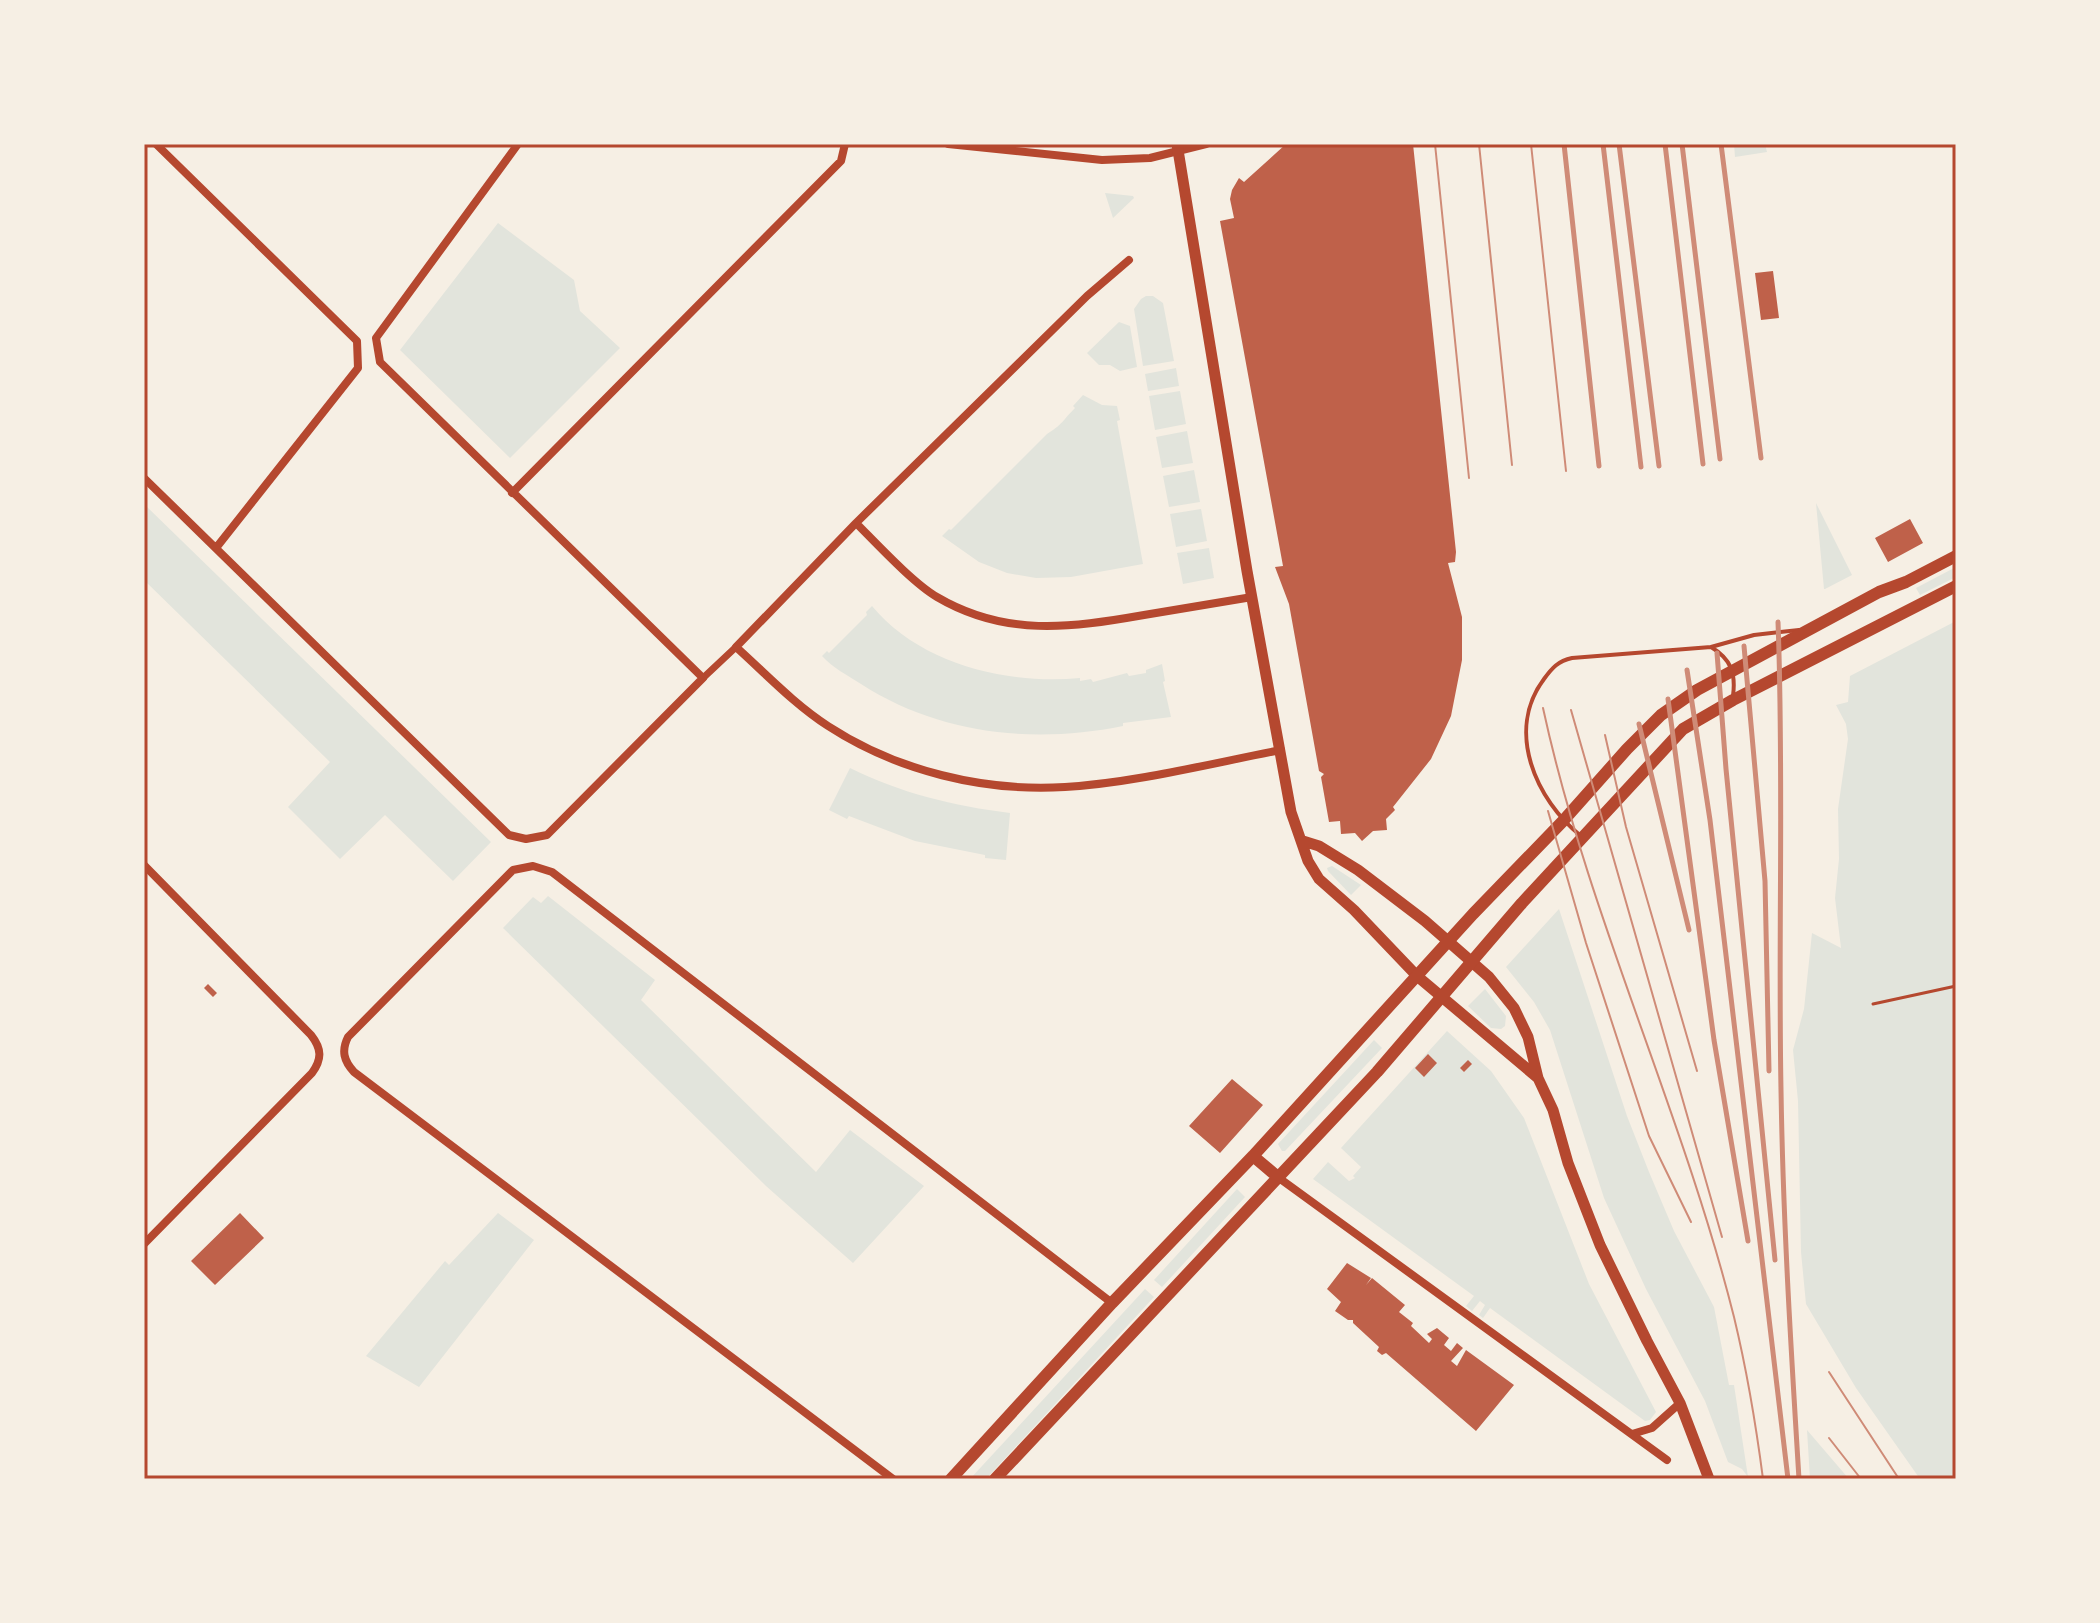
<svg xmlns="http://www.w3.org/2000/svg" width="2100" height="1623" font-family="'Source Serif 4',serif">
	<style>
		.green { fill: #e2e4dc }
		.building { fill: #bf614a }
		.lines { fill: none; stroke-linecap: round; stroke-linejoin: round }
		.path { stroke: #b5482f; stroke-width: 3 }
		.service { stroke: #b5482f; stroke-width: 4 }
		.pedestrian { stroke: #b5482f; stroke-width: 7 }
		.minor { stroke: #b5482f; stroke-width: 8 }
		.tertiary { stroke: #b5482f; stroke-width: 11 }
		.secondary { stroke: #b5482f; stroke-width: 12 }
		.tram { stroke: #cf8b77; stroke-width: 2 }
		.rail { stroke: #cf8b77; stroke-width: 5 }
		.neatline { fill: none; stroke: #b5482f; stroke-width: 3 }
	</style>
	<rect width="100%" height="100%" fill="#f6efe4"/>
	<path class="green" d="M1734 144H1765L1767 152 1735 157Z
		M1105 193 1133 196 1134 198 1113 218Z
		M498 223 574 280 580 311 620 348 510 458 400 350Z
		M1146 296H1153L1163 303 1174 361 1143 366 1134 309 1141 299Z
		M1119 322 1130 326 1137 367 1120 371 1110 365H1099L1087 353Z
		M1176 368 1179 386 1148 391 1145 374Z
		M1180 391 1186 424 1155 430 1149 396Z
		M1083 395 1102 405 1117 406 1120 420 1117 421 1143 564 1071 577 1036 578 1007 573 979 562 942 536 949 529 951 530 1047 434C1062 425 1063 420 1075 408L1073 406Z
		M1187 431 1193 463 1162 468 1156 437Z
		M1194 470 1200 502 1169 507 1163 476Z
		M1816 503 1852 575 1825 589H1824Z
		M144 504 491 842 453 881 385 815 340 859 288 807 330 762 144 580Z
		M1201 509 1207 541 1176 547 1170 514Z
		M1209 548 1214 578 1183 584 1177 553Z
		M1956 567V577L1920 595 1916 588Z
		M872 606C919 663 1005 685 1080 678V681L1091 679 1093 682 1127 673 1129 676 1146 673V670L1162 664 1165 681 1163 682 1171 717 1123 723V726C1035 744 940 735 861 684 847 675 833 668 822 656L827 651 829 653 867 615 866 612Z
		M1956 621V1479H1920L1856 1388 1806 1304 1801 1252 1798 1101 1793 1050 1804 1009 1812 933 1841 948 1835 898 1839 859 1838 809 1848 739 1846 724 1836 705 1848 702 1850 676Z
		M850 768C900 793 954 806 1010 813L1006 860 985 858V855L915 841 849 816 847 819 829 810Z
		M1332 866 1361 885 1351 895 1328 871 1327 868Z
		M548 896 655 980 641 1000 816 1172 850 1130 924 1186 853 1263 766 1186 503 928 533 897 541 903Z
		M1559 909 1627 1116 1649 1172 1674 1231 1714 1307 1729 1385H1734L1748 1477 1742 1469 1728 1462 1705 1401 1646 1289 1604 1198 1550 1030 1534 1002 1506 967Z
		M1485 989 1506 1016 1505 1026 1501 1029 1491 1028 1468 1006Z
		M1447 1031 1491 1071 1524 1118 1589 1284 1656 1412 1650 1420 1645 1421 1490 1308 1483 1318 1479 1315 1485 1305 1480 1301 1472 1311 1466 1306 1474 1296 1313 1179 1328 1162 1349 1181 1355 1178 1353 1176 1361 1167 1341 1148Z
		M1374 1040 1382 1048 1285 1151H1282L1278 1144Z
		M1237 1189 1245 1197 1162 1287 1154 1280Z
		M498 1213 534 1240 419 1387 366 1356 445 1261 449 1265Z
		M1145 1289 1154 1297 986 1479H970Z
		M1807 1430 1849 1479H1810Z"/>
	<path class="building" d="M1286 144H1413L1456 552 1455 562 1448 563 1462 617V660L1451 716 1431 759 1393 807 1395 810 1386 819 1387 830 1373 831 1362 841 1355 833 1341 834 1340 821 1329 822 1321 777 1324 774 1319 771 1289 604 1275 567 1283 566 1220 221 1234 218 1230 199 1232 190 1239 178 1244 182Z
		M1773 271 1779 318 1761 320 1755 273Z
		M1910 519 1923 543 1888 562 1875 538Z
		M208 984 217 993 213 997 204 988Z
		M1428 1054 1437 1063 1424 1077 1415 1068Z
		M1468 1060 1472 1064 1464 1072 1460 1068Z
		M1232 1079 1263 1105 1220 1153 1189 1126Z
		M240 1213 264 1238 215 1285 191 1261Z
		M1347 1263 1371 1278 1366 1285 1372 1278 1405 1305 1399 1312 1413 1323 1411 1326 1429 1343 1432 1339 1427 1334 1437 1328 1449 1338 1444 1345 1451 1351 1457 1343 1463 1348 1451 1361 1457 1366 1466 1350 1514 1385 1476 1431 1386 1353 1382 1355 1377 1351 1379 1347 1353 1323V1320H1348L1335 1311 1341 1302 1327 1289Z"/>
	<g class="lines">
		<path class="path" d="M1873 1004 1956 986"/>
		<path class="service" d="M1711 647 1754 635 1799 630
			M1581 836C1536 800 1505 731 1544 679 1552 668 1558 661 1572 658L1711 647C1731 659 1736 673 1733 696"/>
		<path class="pedestrian" d="M703 678 736 647"/>
		<path class="minor" d="M156 144 357 341 358 368 216 548
			M948 144 1102 160 1150 158 1206 144
			M1129 260 1087 296 856 523 736 647C766 674 794 704 828 726 897 771 984 792 1065 787 1134 783 1213 763 1281 750
			M144 478 509 835 526 839 547 835 703 678 380 362 376 338 518 144
			M512 493 841 161 845 144
			M856 523C877 544 913 583 937 597 1005 637 1070 628 1144 615 1180 609 1216 603 1252 597
			M144 865 311 1035C322 1049 322 1059 312 1073L144 1244
			M1279 1178 1667 1460
			M1632 1434 1652 1428 1680 1403
			M893 1479 354 1072C344 1061 341 1051 348 1037L513 870 533 866 552 872 1112 1303"/>
		<path class="tertiary" d="M1177 144 1247 571 1291 812 1308 861 1319 879 1354 910 1417 976 1538 1078
			M1303 841 1319 846 1358 870 1425 921 1489 977 1514 1008 1528 1037 1538 1078 1553 1110 1568 1163 1600 1245 1647 1341 1680 1403 1709 1479"/>
		<path class="secondary" d="M1253 1156 1279 1178
			M951 1479 1112 1303 1253 1156 1473 914 1563 821 1627 749 1661 715 1697 690 1879 592 1906 582 1956 556
			M995 1479 1377 1072 1522 903 1683 729 1733 700 1956 586"/>
		<path class="tram" d="M1435 144 1469 478
			M1479 144 1512 465
			M1531 144 1566 471
			M1543 708C1588 916 1682 1110 1734 1317 1747 1371 1756 1425 1763 1479
			M1571 710 1722 1237
			M1605 735 1626 827 1697 1071
			M1548 811 1586 943 1649 1136 1691 1222
			M1829 1372 1899 1479
			M1829 1438 1861 1479"/>
		<path class="rail" d="M1564 144 1599 466
			M1603 144 1641 467
			M1619 144 1659 466
			M1665 144 1703 464
			M1682 144 1720 459
			M1721 144 1761 458
			M1778 622C1784 778 1778 934 1781 1090 1783 1220 1791 1349 1799 1479
			M1744 646 1765 881 1769 1071
			M1717 653 1726 769 1775 1260
			M1687 670 1710 820 1788 1479
			M1668 699 1714 1040 1748 1241
			M1639 724 1689 930"/>
	</g>
	<rect width="2100" height="1623" fill="none" stroke="#f6efe4" stroke-width="292"/>
	<rect x="146" y="146" width="1808" height="1331" class="neatline"/>
</svg>
